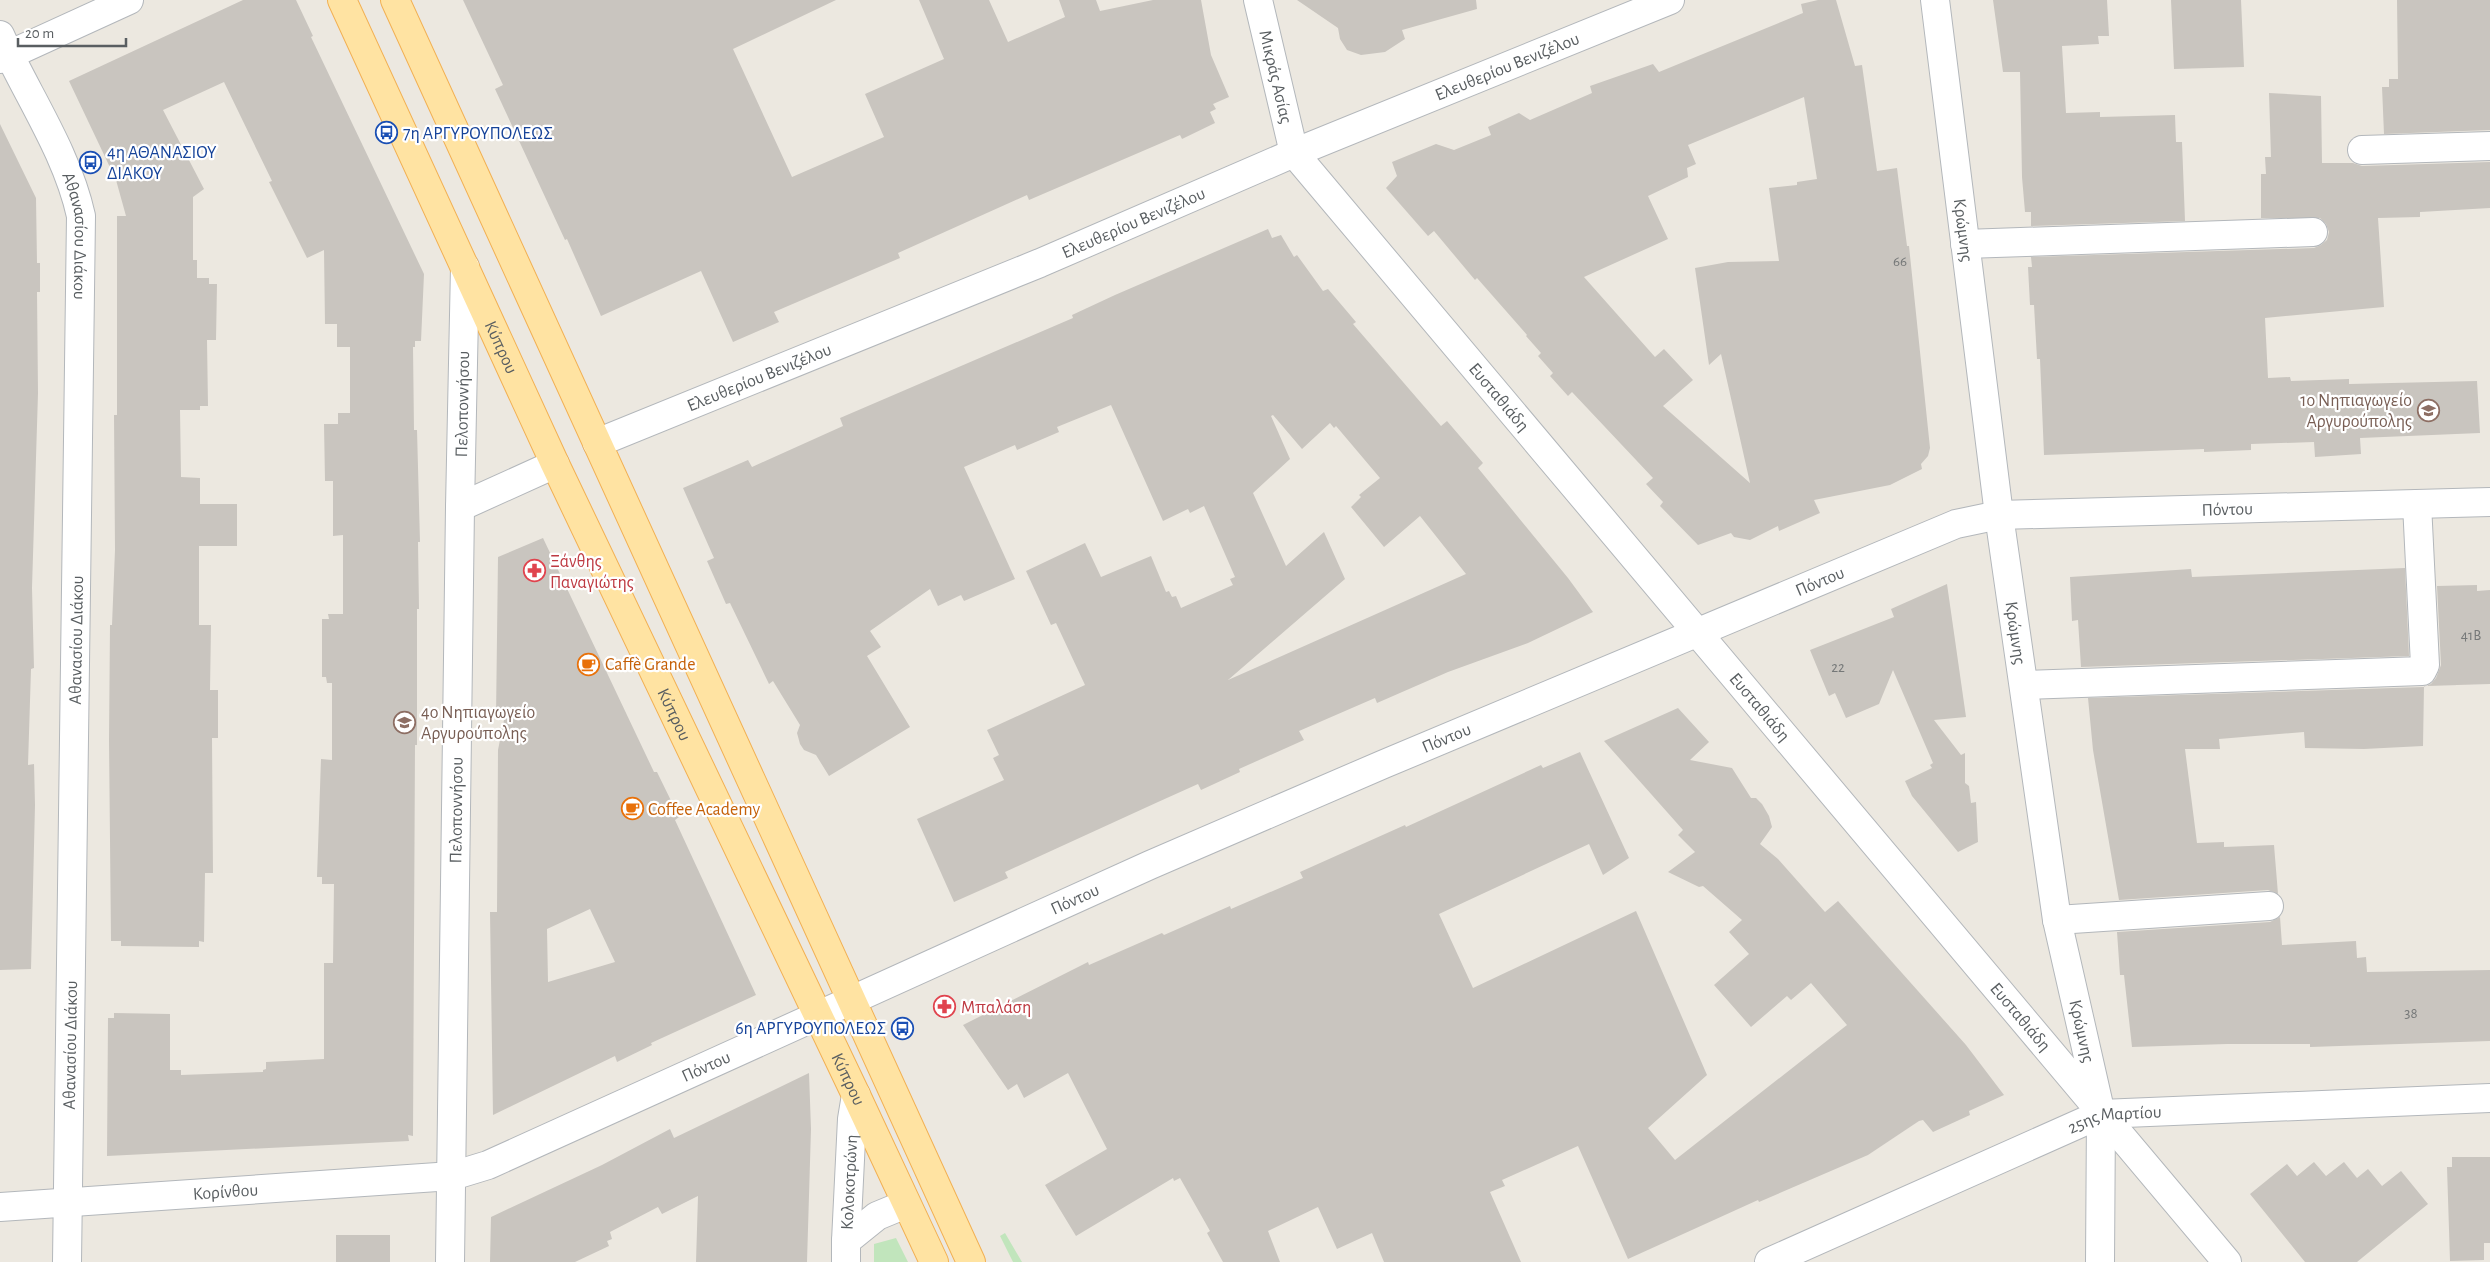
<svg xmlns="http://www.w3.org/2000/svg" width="2490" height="1262" font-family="'Alegreya Sans',sans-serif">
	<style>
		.green { fill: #c1e5bc }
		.building { fill: #c9c5bf; fill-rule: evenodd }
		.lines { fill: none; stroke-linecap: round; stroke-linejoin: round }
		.minor-casing { stroke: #b3b7bb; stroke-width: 30 }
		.major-casing { stroke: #f2b053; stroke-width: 30 }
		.minor { stroke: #fff; stroke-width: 28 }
		.major { stroke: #ffe3a2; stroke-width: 28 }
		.labels { text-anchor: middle; stroke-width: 4.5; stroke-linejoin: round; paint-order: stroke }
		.number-label { font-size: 15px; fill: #757878 }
		.street-label { font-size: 18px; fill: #595e61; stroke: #fff }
		.transit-label { font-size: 18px; fill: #164399; stroke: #fff; text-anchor: start }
		.education-label { font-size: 18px; fill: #785e54; stroke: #fff; text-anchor: end }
		.health-label { font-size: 18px; fill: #be3a42; stroke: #fff; text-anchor: start }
		.food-label { font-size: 18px; fill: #c56008; stroke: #fff; text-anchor: start }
	</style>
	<rect width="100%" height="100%" fill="#ece8e0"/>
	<path class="green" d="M1005 1233 1022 1262H1013L1000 1236Z
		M896 1238 908 1262H874V1244Z"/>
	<path class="building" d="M243 0H296L313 36 311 37 424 274 421 341H415V347H413L414 430H417L420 542H418L419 609H417V745H415L413 1136 408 1135 409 1141 107 1156 108 1018H114V1013L170 1014V1070H181V1075L263 1072V1070L266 1069V1062L324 1059V963H333L334 884H322V877H317L321 759 332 760V683H327L326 677H322V619H329L328 614H343V535L333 536V481H325L324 424H338V413H350V347H337V324H325L324 250 307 258 269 182 272 181 224 82 163 110 204 189 193 197V260H197V278H209V284H217L216 340H207L208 406H200V410H180L181 477 200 478V504H237V546H199V625H211L210 690H218V738H212L213 873H205L204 942 199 941V947L121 946V941H111L109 740 110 625H112L115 550 114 415H117V216H126L116 180 69 81Z
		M463 0H836L733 49 792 177 884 137 865 94 944 59 919 0H989L1008 42 1065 17 1059 0H1096L1100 11 1153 0H1201L1211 55 1229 97 1213 104 1216 109 1210 112 1215 123 1182 139 1180 135 1029 200 1027 195 898 253 900 258 774 312 779 322 733 342 701 271 601 316 567 239 565 240 495 89 503 85Z
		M1297 0H1476L1477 9 1402 30 1405 39 1385 52 1361 55 1347 50 1340 39 1338 28Z
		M1818 0H1836L1855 66 1862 65 1877 171 1897 168 1907 246H1909L1930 448 1928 456 1921 464 1922 469 1890 485 1814 500 1820 513 1779 531 1778 526 1750 540 1734 537 1731 533 1698 545 1660 506 1663 502 1646 484 1653 478 1572 392 1568 396 1550 376 1553 373 1538 356 1541 353 1526 336 1527 335 1477 278 1475 280 1434 231 1428 236 1386 188 1397 176 1392 162 1436 144 1454 150 1491 135 1488 127 1519 113 1530 120 1592 93 1590 86 1653 64 1659 72 1803 13 1801 4ZM1804 97 1817 179 1797 182V185L1769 188 1779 261 1728 262 1695 268 1709 365 1721 354 1750 483 1663 406 1693 380 1664 349 1655 357 1584 277 1668 239 1648 196 1688 177 1687 168 1696 164 1688 145Z
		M1993 0H2107L2109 36H2098L2099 44 2062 46 2066 113 2100 112V117L2175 115 2176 142H2182L2185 221 2031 226V212H2025L2022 177 2020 72H2003Z
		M2171 0H2241L2244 67 2174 69Z
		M2397 0H2490V130L2384 134 2382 87H2389V79H2398Z
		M2269 93 2321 96 2322 163H2353L2362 166 2490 162V208L2420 212V217L2378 218 2384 307 2265 318 2268 378 2290 377 2291 381 2349 379V384L2477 381 2480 433 2360 438 2361 454 2315 457 2314 442 2251 444V450L2204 452V449L2044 455 2040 359H2037L2034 305H2030L2028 267H2032L2031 257 2314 248 2321 245 2327 240 2329 232 2326 224 2320 218H2261V174H2266L2265 157H2271Z
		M0 124 36 198 37 263H40V292H37L38 393 32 588 34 668 31 669 28 765 34 764 35 805 31 969 0 970Z
		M1268 229 1272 238 1281 235 1294 257 1297 255 1323 291 1328 289 1356 322 1353 324 1441 426 1447 421 1483 463 1478 468 1568 578 1593 612 1528 643 1448 672 1377 703 1375 698 1299 731 1304 740 1239 769 1240 772 1201 790 1198 784 1158 802 1005 872 1008 878 954 902 917 819 1004 780 993 758 999 755 987 730 1085 685 1056 623 1051 625 1026 571 1085 543 1101 577 1151 556 1166 592 1169 591 1172 597 1176 596 1181 608 1233 585 1230 579 1235 577 1204 506 1190 513 1188 509 1163 521 1111 405 1057 427 1059 432 1017 450 1015 445 964 467 1015 579 964 601 961 595 938 606 930 589 870 631 881 647 867 656 910 727 829 776 816 755 804 750 800 744 797 733 800 725 773 681 769 684 730 603 726 604 707 561 714 558 683 488 748 460 752 467 843 426 840 418 1073 318 1072 315 1115 295ZM1273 415 1302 449 1330 423 1334 428 1336 426 1380 478 1359 495 1361 497 1351 507 1384 547 1420 516 1466 574 1228 680 1345 579 1324 532 1286 566 1253 493 1290 459 1271 416Z
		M543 538 654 772H657L679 817 675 820 756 995 651 1043 652 1045 617 1062 615 1056 493 1115 490 912H497L498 750 505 715 496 717 498 557ZM590 909 615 962 548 982 547 929Z
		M2405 568 2409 656 2081 667 2078 620 2072 621 2070 577 2191 569 2192 577Z
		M1947 584 1966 717 1934 720 1961 755 1965 753V783L1969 786 1971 803 1976 802 1978 842 1958 852 1912 796 1905 781 1932 768 1930 765 1933 763 1893 670 1879 704 1846 718 1835 693 1829 696 1810 650 1894 617 1891 609Z
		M2477 585V591L2490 590V684L2424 686 2423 746 2364 749 2305 748 2304 732 2219 739 2220 749H2185L2197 843 2224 842V847L2274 845 2278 894 2268 890 2119 900 2093 750 2088 698 2423 687 2431 684 2436 678 2441 665 2437 586Z
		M1678 708 1709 742 1690 760 1732 768 1751 798H1756L1762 804 1769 816 1772 827 1760 844 1778 859 1825 912 1838 901 1966 1045 2004 1095 1969 1111 1970 1115 1933 1132 1923 1120 1919 1121 1868 1155 1759 1202 1758 1200 1628 1259 1578 1146 1502 1180 1505 1186 1490 1192 1521 1262H1384L1372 1233 1337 1249 1318 1207 1268 1231 1280 1262H1223L1207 1233 1210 1231 1180 1178 1174 1181 1173 1178 1076 1236 1045 1185 1107 1149 1068 1073 1024 1098 1017 1084 1008 1090 963 1025 1088 962 1089 965 1162 933 1164 935 1230 906 1231 909 1303 878 1300 872 1405 825 1406 827 1541 765 1543 768 1580 752 1629 858 1603 875 1589 844 1439 914 1473 988 1636 911 1707 1075 1648 1128 1675 1160 1847 1025 1811 983 1791 1000 1787 996 1751 1027 1714 985 1749 954 1729 932 1742 920 1703 886 1699 887 1668 872 1695 852 1678 835 1683 830 1604 741Z
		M2280 917 2282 945 2356 941 2357 958 2366 957 2367 972 2490 970V1041L2310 1047V1044H2227L2132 1047 2124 975H2120L2117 932 2270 922Z
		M809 1073 811 1129 807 1262H696L698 1196 662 1214 658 1207 610 1232 612 1239 607 1241 609 1246 575 1262H490L491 1217 602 1165 670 1129 674 1138Z
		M2452 1157H2490V1243H2484V1260L2450 1261 2447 1167H2452Z
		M2314 1162 2326 1176 2344 1162 2357 1178 2368 1169 2382 1186 2401 1171 2428 1204 2357 1262H2305L2250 1194 2287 1164 2297 1176Z
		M336 1235H390V1262H336Z"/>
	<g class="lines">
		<defs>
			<g id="minor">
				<path id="s1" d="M1258 0 1294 153 2227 1262"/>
				<path id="s2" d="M1935 0 1999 515 2057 920 2101 1114 2100 1262"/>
				<path id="s3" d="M0 35C27 95 67 152 81 216L67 1262"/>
				<path d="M0 59 129 0"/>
				<path d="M2362 150 2490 146"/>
				<path d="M1965 244 2313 232"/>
				<path id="s4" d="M597 443 1040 263 1294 153 1670 0"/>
				<path d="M460 507 555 464"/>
				<path d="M2024 685 2422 671 2425 665 2417 504"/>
				<path d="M2057 920 2269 906"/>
				<path id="s5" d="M0 1207 452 1176 488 1165 1150 865 1384 764 1956 524 1999 515 2490 502"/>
				<path id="s6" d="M846 1241 852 1119 856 1095"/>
				<path id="s7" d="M450 1262 460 507 465 267"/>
				<path d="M846 1262V1241L877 1216 906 1204"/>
				<path id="s8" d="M1769 1262 2101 1114 2490 1098"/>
			</g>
			<g id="major">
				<path id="s9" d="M342 0 555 464 856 1095 934 1262"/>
				<path d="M395 0 971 1262"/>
			</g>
		</defs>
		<use href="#minor" class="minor-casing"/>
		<use href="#major" class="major-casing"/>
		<use href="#minor" class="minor"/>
		<use href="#major" class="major"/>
	</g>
	<defs>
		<symbol id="bus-ring" viewBox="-11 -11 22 22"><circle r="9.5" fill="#fff" stroke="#1a4fb4" stroke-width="1.5"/><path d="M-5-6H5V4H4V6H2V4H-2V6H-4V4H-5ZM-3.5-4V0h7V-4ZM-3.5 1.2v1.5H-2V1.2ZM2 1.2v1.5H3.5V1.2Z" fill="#1a4fb4"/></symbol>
		<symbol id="school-ring" viewBox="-11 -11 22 22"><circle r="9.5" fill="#fff" stroke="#8d6e63" stroke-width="1.5"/><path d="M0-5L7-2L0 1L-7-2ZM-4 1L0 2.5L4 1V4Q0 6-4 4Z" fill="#8d6e63"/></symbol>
		<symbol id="pharmacy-ring" viewBox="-11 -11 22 22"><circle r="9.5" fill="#fff" stroke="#e0444e" stroke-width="1.5"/><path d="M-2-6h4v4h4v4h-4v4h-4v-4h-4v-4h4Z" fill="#e0444e"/></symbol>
		<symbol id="cafe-ring" viewBox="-11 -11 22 22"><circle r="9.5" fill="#fff" stroke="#e8710a" stroke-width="1.5"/><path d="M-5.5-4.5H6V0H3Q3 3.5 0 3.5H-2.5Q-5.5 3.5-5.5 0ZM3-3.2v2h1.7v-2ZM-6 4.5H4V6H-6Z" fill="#e8710a"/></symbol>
	</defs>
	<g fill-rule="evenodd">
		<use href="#bus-ring" x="374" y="120" width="25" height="25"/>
		<use href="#bus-ring" x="78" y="150" width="25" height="25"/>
		<use href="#school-ring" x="2416" y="398" width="25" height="25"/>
		<use href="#pharmacy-ring" x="522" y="558" width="25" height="25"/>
		<use href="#cafe-ring" x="576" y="652" width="25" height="25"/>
		<use href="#school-ring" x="392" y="710" width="25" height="25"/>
		<use href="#cafe-ring" x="620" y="796" width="25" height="25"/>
		<use href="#pharmacy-ring" x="932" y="994" width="25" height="25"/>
		<use href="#bus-ring" x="890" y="1016" width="25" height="25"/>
	</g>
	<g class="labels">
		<g class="number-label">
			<text x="1900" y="266">66</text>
			<text x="2471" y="640">41B</text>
			<text x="1838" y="672">22</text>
			<text x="2411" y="1018">38</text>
		</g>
		<g class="street-label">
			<text dy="6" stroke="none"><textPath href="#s4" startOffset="985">Ελευθερίου Βενιζέλου</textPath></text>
			<text dy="6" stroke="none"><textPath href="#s1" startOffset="79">Μικράς Ασίας</textPath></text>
			<text dy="6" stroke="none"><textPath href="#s4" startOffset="580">Ελευθερίου Βενιζέλου</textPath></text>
			<text dy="6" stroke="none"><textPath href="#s2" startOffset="232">Κρώμνης</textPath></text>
			<text dy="6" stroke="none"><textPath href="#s3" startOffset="218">Αθανασίου Διάκου</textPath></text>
			<text dy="6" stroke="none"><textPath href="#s9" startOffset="382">Κύπρου</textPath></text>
			<text dy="6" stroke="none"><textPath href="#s4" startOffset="175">Ελευθερίου Βενιζέλου</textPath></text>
			<text dy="6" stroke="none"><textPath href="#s1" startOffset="476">Ευσταθιάδη</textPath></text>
			<text dy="6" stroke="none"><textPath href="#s7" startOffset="858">Πελοποννήσου</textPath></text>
			<text dy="6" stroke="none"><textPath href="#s5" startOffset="2365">Πόντου</textPath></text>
			<text dy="6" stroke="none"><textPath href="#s5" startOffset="1945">Πόντου</textPath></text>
			<text dy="6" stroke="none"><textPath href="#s2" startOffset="638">Κρώμνης</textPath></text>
			<text transform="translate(76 640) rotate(-89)" y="6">Αθανασίου Διάκου</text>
			<text dy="6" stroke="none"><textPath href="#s1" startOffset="881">Ευσταθιάδη</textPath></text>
			<text dy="6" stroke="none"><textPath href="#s9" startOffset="788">Κύπρου</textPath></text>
			<text dy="6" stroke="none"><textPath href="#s5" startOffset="1540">Πόντου</textPath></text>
			<text dy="6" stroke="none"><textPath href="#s7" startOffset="452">Πελοποννήσου</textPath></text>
			<text dy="6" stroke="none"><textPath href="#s5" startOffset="1135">Πόντου</textPath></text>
			<text dy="6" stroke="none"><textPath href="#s1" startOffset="1286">Ευσταθιάδη</textPath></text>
			<text dy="6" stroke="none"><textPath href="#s2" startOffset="1042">Κρώμνης</textPath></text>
			<text transform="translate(70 1045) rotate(-89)" y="6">Αθανασίου Διάκου</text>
			<text dy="6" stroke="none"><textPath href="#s5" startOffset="730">Πόντου</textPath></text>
			<text dy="6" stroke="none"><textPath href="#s9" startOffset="1192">Κύπρου</textPath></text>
			<text dy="6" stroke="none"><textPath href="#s8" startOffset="376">25ης Μαρτίου</textPath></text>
			<text dy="6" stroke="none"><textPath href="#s6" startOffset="59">Κολοκοτρώνη</textPath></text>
			<text dy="6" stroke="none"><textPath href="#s5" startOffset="226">Κορίνθου</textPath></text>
		</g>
		<g class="transit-label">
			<text x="403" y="139">7η ΑΡΓΥΡΟΥΠΟΛΕΩΣ</text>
			<text x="107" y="158">4η ΑΘΑΝΑΣΙΟΥ<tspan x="107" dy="21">ΔΙΑΚΟΥ</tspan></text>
			<text x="886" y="1034" text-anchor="end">6η ΑΡΓΥΡΟΥΠΟΛΕΩΣ</text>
		</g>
		<g class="education-label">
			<text x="2412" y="406">1ο Νηπιαγωγείο<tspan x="2412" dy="21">Αργυρούπολης</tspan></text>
			<text x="421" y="718" text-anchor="start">4ο Νηπιαγωγείο<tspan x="421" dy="21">Αργυρούπολης</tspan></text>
		</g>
		<g class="health-label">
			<text x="550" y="567">Ξάνθης<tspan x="550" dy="21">Παναγιώτης</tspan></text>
			<text x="961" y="1013">Μπαλάση</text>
		</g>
		<g class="food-label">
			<text x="605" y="670">Caffè Grande</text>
			<text x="648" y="815">Coffee Academy</text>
		</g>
	</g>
	<path d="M18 38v8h108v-8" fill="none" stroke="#595e61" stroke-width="2.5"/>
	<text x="25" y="38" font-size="15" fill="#595e61" stroke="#ffffff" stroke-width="4" paint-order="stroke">20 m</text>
</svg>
